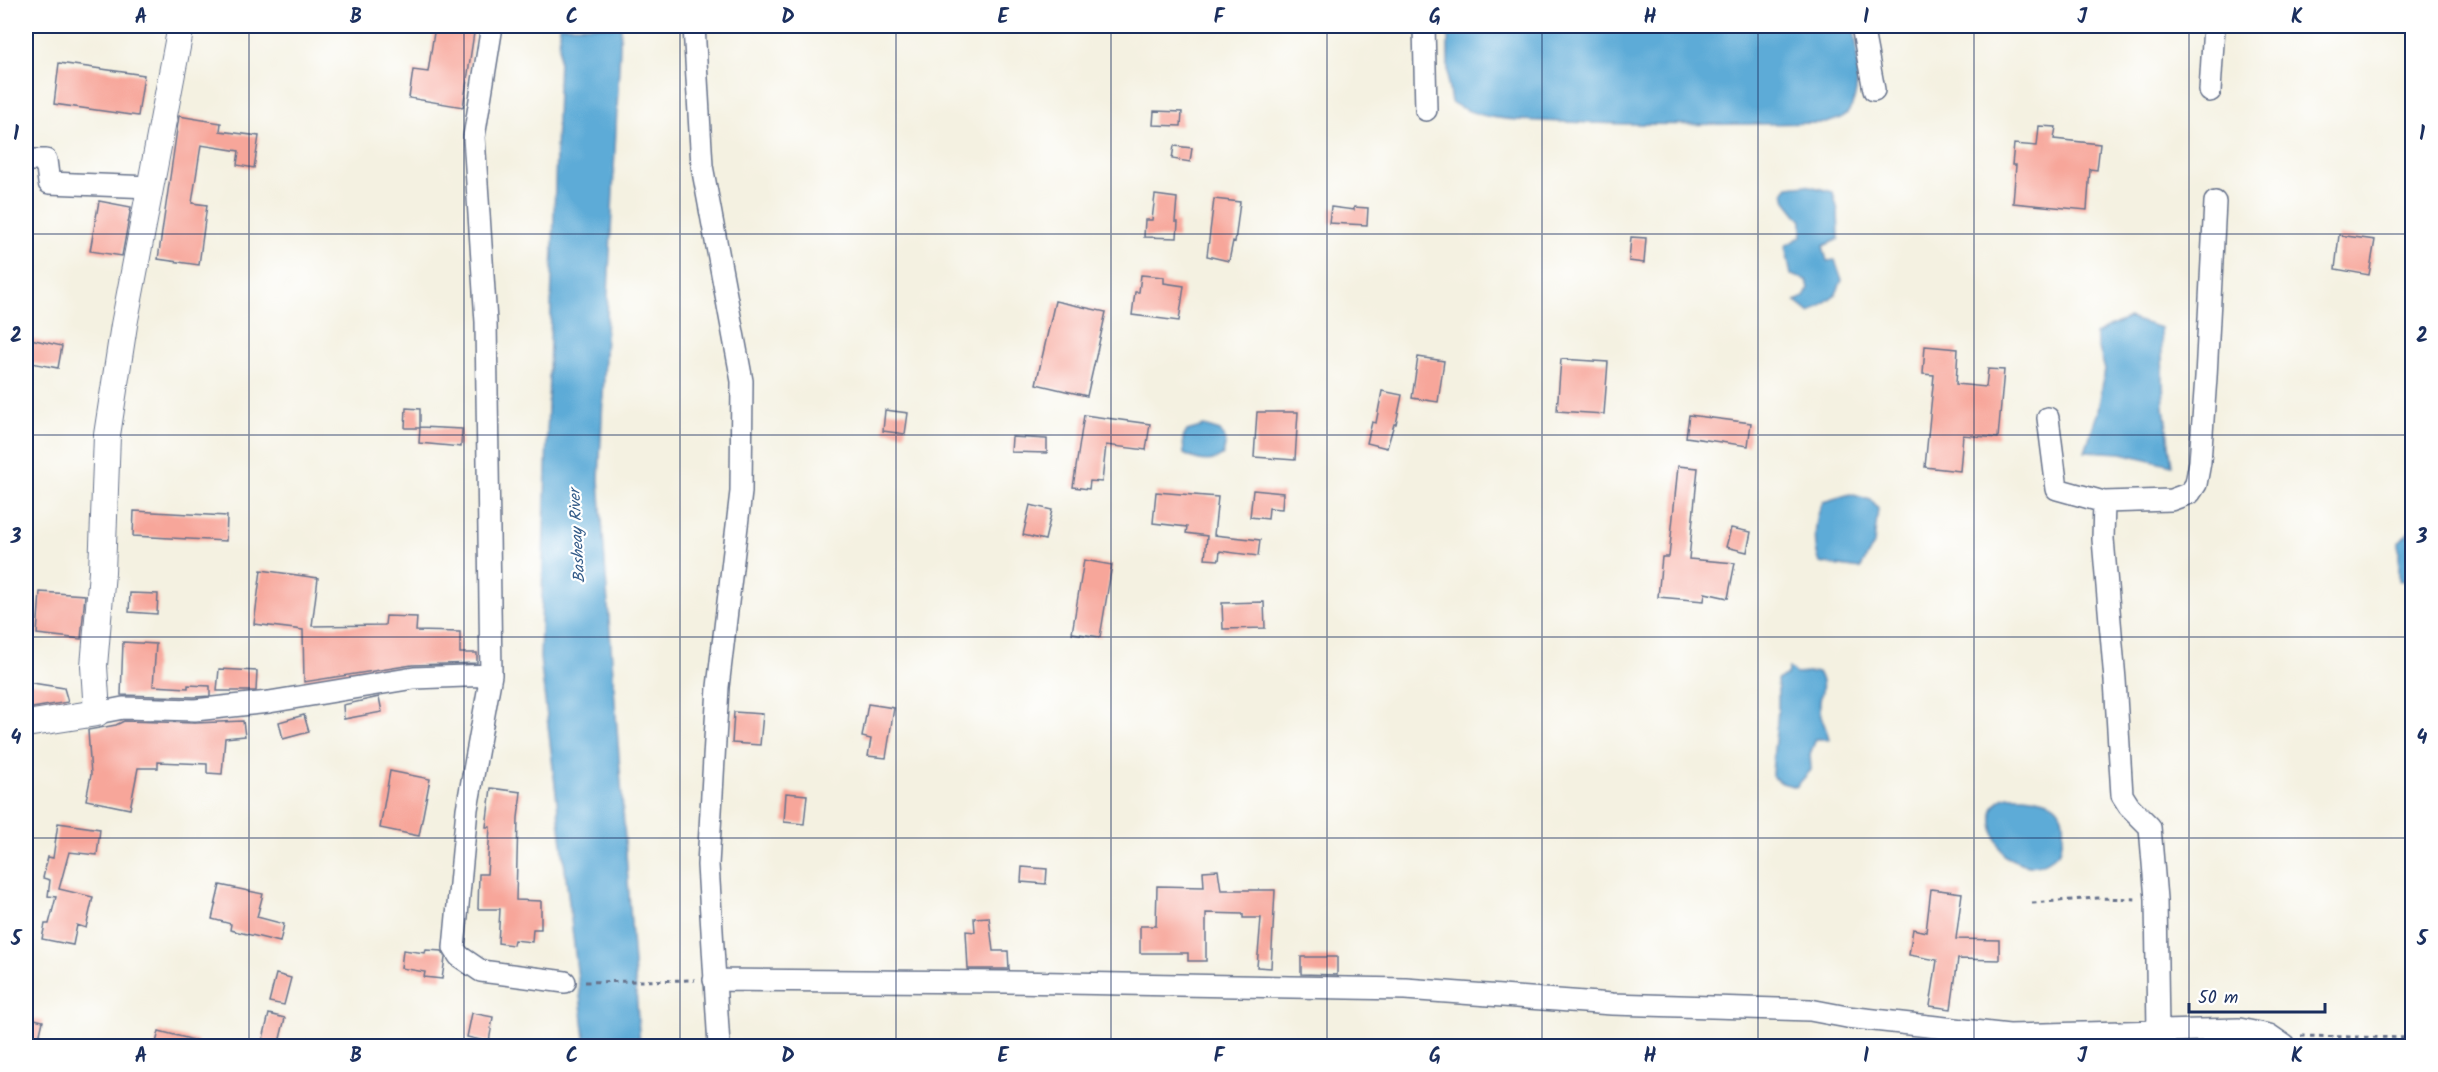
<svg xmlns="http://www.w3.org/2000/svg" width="2438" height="1072" font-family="Kalam,sans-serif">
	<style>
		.water { fill: #5dabd7; stroke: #3c6d9a; stroke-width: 1.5 }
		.building { fill: #f7a69a }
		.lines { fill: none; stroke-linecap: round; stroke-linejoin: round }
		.minor-casing { stroke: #67738c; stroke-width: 24 }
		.tertiary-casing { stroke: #67738c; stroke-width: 28 }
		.path { stroke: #67738c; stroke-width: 3; stroke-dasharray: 4.5 4.5; stroke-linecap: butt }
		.minor { stroke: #fff; stroke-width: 21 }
		.tertiary { stroke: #fff; stroke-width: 26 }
		.grid { fill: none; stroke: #1b2f5e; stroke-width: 1.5; stroke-opacity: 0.55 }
		.labels { text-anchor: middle; stroke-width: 4.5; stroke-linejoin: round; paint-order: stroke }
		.water-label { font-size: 16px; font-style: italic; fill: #325a88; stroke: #fff }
		.neatline { fill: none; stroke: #1b2f5e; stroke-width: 2 }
		.grid-label { font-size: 20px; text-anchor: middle; font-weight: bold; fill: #1b2f5e }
	</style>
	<rect width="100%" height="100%" fill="#fff"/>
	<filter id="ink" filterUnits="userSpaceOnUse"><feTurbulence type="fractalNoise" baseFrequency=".0167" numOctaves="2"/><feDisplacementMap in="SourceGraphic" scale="12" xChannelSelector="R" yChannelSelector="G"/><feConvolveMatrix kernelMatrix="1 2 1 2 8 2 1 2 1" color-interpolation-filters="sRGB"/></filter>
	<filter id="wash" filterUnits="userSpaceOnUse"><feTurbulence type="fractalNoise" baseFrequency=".008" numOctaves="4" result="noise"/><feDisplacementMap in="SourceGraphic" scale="24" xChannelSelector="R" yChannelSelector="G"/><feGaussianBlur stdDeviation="1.35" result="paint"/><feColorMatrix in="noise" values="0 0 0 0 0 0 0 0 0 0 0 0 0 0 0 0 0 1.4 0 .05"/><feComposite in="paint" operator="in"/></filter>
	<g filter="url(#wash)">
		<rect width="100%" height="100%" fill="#f4f1e1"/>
		<path class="water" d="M560 26H621L599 480 640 1046H586L540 658Z
			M1448 26H1853C1858 45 1863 103 1844 116 1840 119 1832 121 1826 123 1739 124 1653 126 1566 122 1530 120 1482 123 1451 102L1448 84Z
			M1806 185 1833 192 1838 211 1839 239 1823 246 1827 261 1835 260 1842 280 1836 294 1810 313 1795 301 1804 297 1809 288 1807 280 1791 275 1785 246 1802 236V221L1786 201 1784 192 1788 187Z
			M2128 318 2161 328 2164 407 2172 465 2121 453 2085 451 2098 411 2105 370 2095 334Z
			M1204 426 1220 431 1226 441 1223 455C1211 465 1197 461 1184 454L1183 438 1187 431Z
			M1850 494 1871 500 1878 509 1874 544 1860 569 1820 563C1813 545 1814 519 1823 502Z
			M2411 529H2412V580L2399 581V542Z
			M1789 668 1796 674 1818 672C1828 689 1818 694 1820 710 1820 717 1827 729 1829 739H1816L1810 754 1811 770 1796 787 1782 783 1772 776C1773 744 1781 713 1777 680L1787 675Z
			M2024 796C2032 797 2040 798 2048 801 2068 808 2064 835 2060 851 2040 871 2028 868 2005 856 1995 841 1981 808 2005 797 2010 795 2019 796 2024 796Z"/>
		<g id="blocks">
			<path class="building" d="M435 26H475L463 107 409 98 413 70 428 72Z
				M59 63 144 75 138 116 54 104Z
				M1154 111 1182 112 1181 126 1153 125Z
				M179 116 221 123 220 131 259 136 254 168 237 165 239 151 201 145 192 203 207 205 199 265 158 259Z
				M2039 126 2056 127 2054 139 2100 144 2097 170 2090 169 2087 210 2013 203 2016 165H2012L2014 144 2037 146Z
				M1174 146 1192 148 1190 162 1172 159Z
				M1155 195 1177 198 1175 222H1178L1177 238 1144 237 1145 220H1152Z
				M1214 199 1240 202 1235 242 1233 241 1229 261 1207 256Z
				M99 201 131 207 122 256 90 251Z
				M1331 207 1354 210V207L1368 208 1367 225 1329 223Z
				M2339 235 2375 240 2369 275 2335 269Z
				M1631 237 1646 238 1644 263 1629 261Z
				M1141 275 1164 277V283L1184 286 1179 321 1132 315 1135 292H1139Z
				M1055 301 1106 312 1087 396 1036 384Z
				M26 338 62 346 58 368 26 362Z
				M1925 346 1958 349 1956 384 1986 387 1988 369 2004 370 1998 438 1963 435 1960 471 1925 467 1934 375 1923 374Z
				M1418 357 1444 361 1438 402 1412 398Z
				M1561 359 1608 362 1604 414 1557 411Z
				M1382 391 1402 395 1396 424H1394L1387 448 1367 443 1372 422 1376 423Z
				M406 408 420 409V428H405Z
				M885 410 908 413 905 434 883 431Z
				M1257 412H1298L1295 460 1254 457Z
				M1084 415 1150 424 1146 450 1106 445 1102 482 1090 481 1089 489 1073 487Z
				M1689 415 1751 423 1748 446 1686 437Z
				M420 427 462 429 461 447 419 443Z
				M1012 437 1047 439V453L1011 452Z
				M1678 466 1698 468 1689 559 1735 563 1728 598 1705 593 1704 601 1658 597 1662 557H1669Z
				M1253 490 1283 493 1282 509 1269 508 1268 519 1250 517Z
				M1156 492 1218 497 1214 535 1260 540 1258 556 1220 551 1219 560 1205 559 1207 536 1186 533 1187 527 1153 523Z
				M1030 505 1052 510 1045 540 1023 535Z
				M134 511 227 516 226 541 133 536Z
				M1731 528 1751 532 1747 552 1726 547Z
				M1084 560 1112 565 1100 637 1072 633Z
				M261 570 318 578 312 626 385 625 386 616 417 617 416 631 460 632V653H477V663L412 665 304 682 303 630 254 624Z
				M40 592 85 595 81 639 37 634Z
				M130 593 158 594 157 614 129 612Z
				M1264 602 1265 628 1223 629 1222 603Z
				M123 642 156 644 153 686 188 688V685L210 686V696L194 697 121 695Z
				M219 669 257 671 256 691H217Z
				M26 682 64 688 68 702 26 709Z
				M379 697 382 712 344 719 343 705Z
				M868 704 894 708 886 758 868 756 871 739 862 737Z
				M734 712 763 714 760 745 732 743Z
				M304 715 309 732 283 739 279 722Z
				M124 721 195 723 243 721 245 736 225 738 222 774 207 773V764L158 762V768H138L130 809 86 800 91 775 88 730 116 725Z
				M390 771 430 779 419 836 380 828Z
				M491 788 521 792 518 818 516 900 541 901V929H533L532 942 514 940 513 945 498 943 500 909H478L479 874H487L490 827H486Z
				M786 793 807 795 804 824 784 822Z
				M58 823 100 829 97 855 69 852 59 889 93 897 86 928 77 925 73 945 42 939 45 924H49L56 897 48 896 50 880 43 878 48 857 53 858Z
				M1022 867 1047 869 1046 884 1021 882Z
				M1218 870 1221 890H1275L1271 968 1257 967 1261 918H1243V914L1206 913V961H1188V953H1140V926H1156L1157 886 1204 887 1203 871Z
				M220 885 263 894 257 917 284 924 280 942 230 930 231 924 212 919Z
				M1931 889 1962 893 1956 939 1999 940V960L1958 959 1951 1009 1930 1006 1937 960 1909 955 1913 929 1926 932Z
				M989 917 993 951H1008L1009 969H968L966 931 975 932 974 918Z
				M403 950 425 953 426 950 442 951 445 958 442 979 424 977 425 972 401 968Z
				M1301 957H1337V975L1301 974Z
				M276 974 291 978 284 1005 269 1002Z
				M472 1013 493 1017 489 1042 467 1037Z
				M269 1014 285 1018 278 1047H261Z
				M26 1017 43 1021 37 1047H26Z
				M159 1031 198 1041V1047H155Z"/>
		</g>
	</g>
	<g filter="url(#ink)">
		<use href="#blocks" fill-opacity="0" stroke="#67738c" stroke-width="1.5"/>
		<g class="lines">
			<defs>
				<path id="minor" d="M694 26 702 166 742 381 741 492 718 687 708 865 719 1046
					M1424 26 1426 110
					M1862 26 1874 90
					M2210 91 2214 26
					M26 160H46L49 183 151 187
					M2048 418 2057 489 2104 502 2103 539 2115 680 2122 795 2129 806 2150 827 2156 899 2158 1032
					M2104 502 2171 500 2190 493 2196 484 2200 462 2206 377 2215 202
					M491 675 486 322 474 137 492 26
					M97 713 123 708 195 710 269 702 414 678 491 675 467 809 454 948 459 956 481 971 565 982
					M714 980 1007 982 1405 989 1612 1004 1810 1010 1847 1017 2009 1035 2239 1029 2269 1035 2285 1046"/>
				<path id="tertiary" d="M26 724 97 713 94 666 102 572 107 435 124 325 181 26"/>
			</defs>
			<use href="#minor" class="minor-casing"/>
			<use href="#tertiary" class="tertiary-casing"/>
			<path class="path" d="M2032 903 2097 898 2138 899
				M585 982 695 980
				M2301 1036 2412 1038"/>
			<use href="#minor" class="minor"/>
			<use href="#tertiary" class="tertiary"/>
		</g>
	</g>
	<path class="grid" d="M249 26V1046M464 26V1046M680 26V1046M896 26V1046M1111 26V1046M1327 26V1046M1542 26V1046M1758 26V1046M1974 26V1046M2189 26V1046M26 234H2412M26 435H2412M26 637H2412M26 838H2412"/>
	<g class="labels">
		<g class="water-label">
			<text transform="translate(576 536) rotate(-93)" y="6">Basheay River</text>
		</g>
	</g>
	<rect width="2438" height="1072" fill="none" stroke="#fff" stroke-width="66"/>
	<path d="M2189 1003v9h136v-9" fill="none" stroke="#1b2f5e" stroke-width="3"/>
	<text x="2198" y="1003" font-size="18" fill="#1b2f5e" stroke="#ffffff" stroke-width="4.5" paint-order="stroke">50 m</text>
	<rect x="33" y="33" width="2372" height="1006" class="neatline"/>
	<g class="grid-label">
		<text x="141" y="23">A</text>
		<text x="356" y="23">B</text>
		<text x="572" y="23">C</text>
		<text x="788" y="23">D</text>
		<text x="1003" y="23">E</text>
		<text x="1219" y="23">F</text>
		<text x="1435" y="23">G</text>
		<text x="1650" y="23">H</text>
		<text x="1866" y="23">I</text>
		<text x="2082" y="23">J</text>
		<text x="2297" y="23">K</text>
		<text x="16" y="140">1</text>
		<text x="2422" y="140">1</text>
		<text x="16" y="342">2</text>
		<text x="2422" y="342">2</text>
		<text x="16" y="543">3</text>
		<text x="2422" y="543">3</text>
		<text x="16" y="744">4</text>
		<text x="2422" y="744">4</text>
		<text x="16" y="945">5</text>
		<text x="2422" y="945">5</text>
		<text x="141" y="1062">A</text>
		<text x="356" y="1062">B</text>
		<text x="572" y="1062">C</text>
		<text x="788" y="1062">D</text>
		<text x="1003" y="1062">E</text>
		<text x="1219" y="1062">F</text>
		<text x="1435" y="1062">G</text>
		<text x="1650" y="1062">H</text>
		<text x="1866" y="1062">I</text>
		<text x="2082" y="1062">J</text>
		<text x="2297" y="1062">K</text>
	</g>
</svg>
